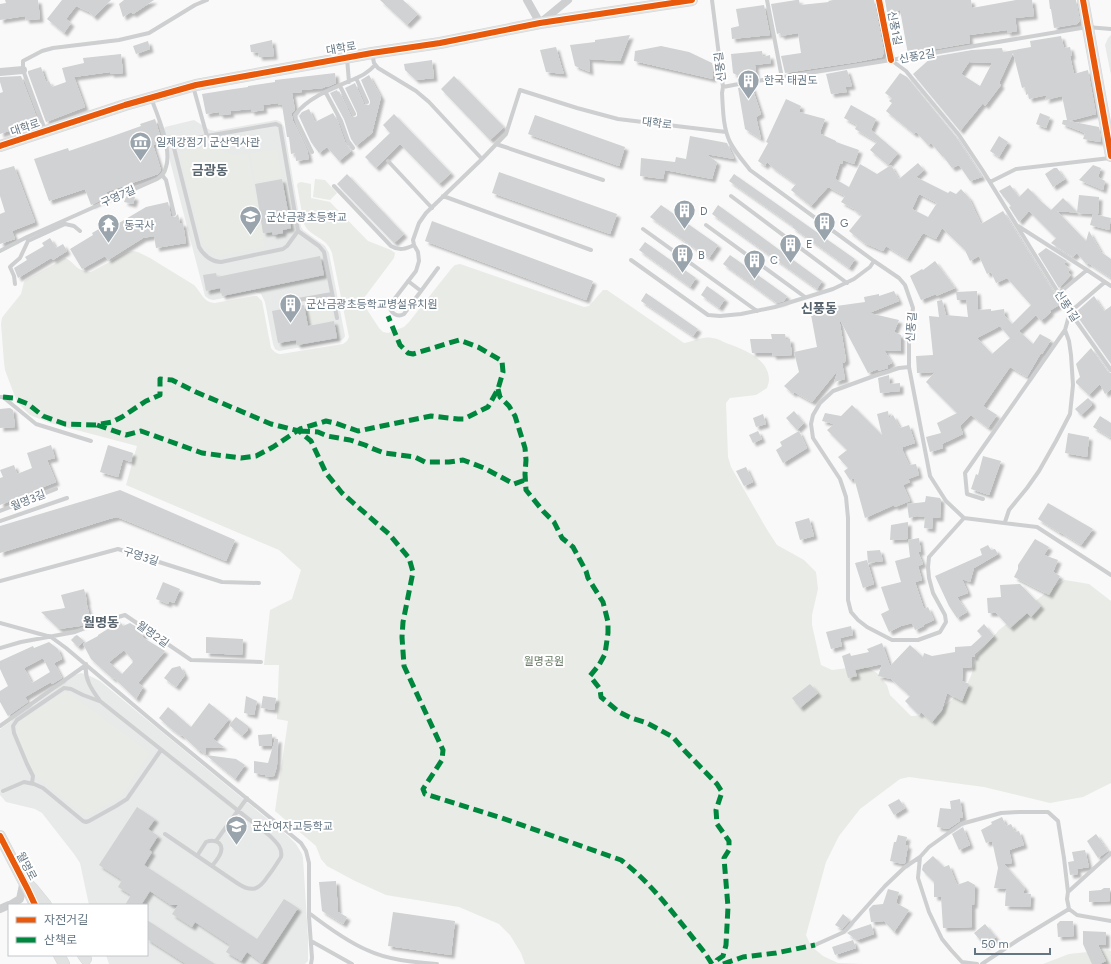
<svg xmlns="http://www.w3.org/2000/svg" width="1111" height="964" font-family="Figtree,'Noto Sans KR',sans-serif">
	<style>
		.built { fill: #e8e9e9 }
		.green { fill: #e8ebe6 }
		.building { fill: #d0d2d3; fill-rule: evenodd; filter: url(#shadow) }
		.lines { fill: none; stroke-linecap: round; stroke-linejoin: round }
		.secondary-casing { stroke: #d5d6d7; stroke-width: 12 }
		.lane { stroke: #cecfd0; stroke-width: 4 }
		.street { stroke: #cecfd0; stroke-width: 8 }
		.secondary { stroke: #e1e2e2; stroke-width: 11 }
		.quiet { stroke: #00873e; stroke-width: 5; stroke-dasharray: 10 5; stroke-linecap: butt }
		.cycleway-casing { stroke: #fff; stroke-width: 8 }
		.cycleway { stroke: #e8590c; stroke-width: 6 }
		.labels { text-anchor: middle; stroke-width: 4; stroke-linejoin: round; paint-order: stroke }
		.street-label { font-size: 11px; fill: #657683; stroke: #fff }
		.poi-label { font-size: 11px; fill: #657683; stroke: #fff; text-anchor: start }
		.park-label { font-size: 11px; fill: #687a64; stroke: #fff }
		.quarter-label { font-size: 13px; font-weight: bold; fill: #57646e; stroke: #fff }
	</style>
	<defs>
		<filter id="shadow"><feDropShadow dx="3.5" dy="3.5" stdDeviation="1" flood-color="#0004"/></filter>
	</defs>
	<rect width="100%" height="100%" fill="#f9f9f9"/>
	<path class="built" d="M1111 35V75L1105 45 1108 38Z
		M194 120 210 130 215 131 276 120 279 121 281 122 284 127 301 227 303 230 325 246 329 253 345 336 344 338 342 340 279 351 275 349 273 344 265 302 261 294 255 292 213 300 209 299 205 296 163 134 164 129 165 127Z
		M81 673 88 675 100 681 288 836 296 844 302 854 303 858 308 938V961L305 964H109L106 955H147V905H89L80 863 74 854 42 813 35 809 6 802 0 795V729L75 675Z"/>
	<path class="green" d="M208 146 236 155 248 153 265 247 219 256 203 245 179 152Z
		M277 149 282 178 255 182 250 153Z
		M315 179 325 180 337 193 330 200 313 197Z
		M301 182 311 184V198L330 202 368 241 391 250 395 253 394 258 364 298V305L379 328 383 332 388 333 404 327 409 322 451 269 455 265 460 264 584 307 589 306 603 290H607L684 343C693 342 702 336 712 338 716 338 722 341 726 343 743 349 768 358 769 379 769 382 768 385 767 388L756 395 730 398 726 403 728 457 731 467 766 528 777 545 804 560 816 572 818 589 812 615V625L821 665 832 670 864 666 877 673 887 685 890 695 911 716 931 715 947 704 965 688 971 676 977 656 999 630 1053 587 1065 580 1089 584 1111 601V783L1083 797 1050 803 984 787 909 777 900 779 860 809 839 836 826 862 806 935 811 946 823 956 838 963 864 964H525L521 953 510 935 499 924 459 907 386 895 355 881 327 866 321 859 316 846 275 811 288 721 277 719 279 665H264L270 610 292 599 301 570 279 550 126 485 137 446 50 423 30 415 17 402 5 370 4 362 1 324 2 318 4 315 21 294 24 282 26 280 65 258C75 262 75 271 91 272L128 252 133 251 138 252 150 258 194 285C201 292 204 303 215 303L254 296H257L262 301 271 348C274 352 277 354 281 354L343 344 347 341 349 337 332 253C327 237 310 237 304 224L297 185 298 183Z
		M330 301 333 320 308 324 305 306Z
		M66 691 150 753 121 797 86 816 33 774 17 735C16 729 16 724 21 720Z
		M1107 950 1111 951V964H1043L1069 954Z"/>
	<path class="building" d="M5 0H38L40 19 26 20 25 16 0 20V4L6 3Z
		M62 0H111L94 17 89 12 76 6 66 19 71 23 64 33 47 19Z
		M124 0H154L133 14 131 12 123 17 119 4Z
		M380 0H403L418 14 407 25Z
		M796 0H799L800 5 829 2 828 1 833 0H874L884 52 882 57 857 62 785 73 781 56 801 53 798 33 781 36 780 33 777 34 771 4Z
		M885 0H971L972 8 1016 0H1032L1034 16 1015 18 1017 31 1007 33V30L969 35 970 43 908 54 900 10 887 12Z
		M1049 0H1076L1080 21 1077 24 1054 28 1051 9H1050Z
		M764 5 770 35 732 39 731 28 739 26 736 9Z
		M630 35 620 61 589 59 590 72 575 66 570 45 595 42V40Z
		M1061 36 1064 48 1070 47 1072 56H1070L1074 74 1088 70 1096 114 1069 121 1099 127 1101 139 1100 142 1083 139 1085 133 1062 124 1063 120H1067L1062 96 1045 100 1047 95 1029 99 1028 94 1026 95 1025 87 1022 88 1013 53 999 83 1001 85 985 106 983 103 960 131 913 74 932 57 972 50 1002 48 1003 52 1031 47 1030 41ZM969 62 992 63 980 86 961 74Z
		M272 40 274 56 259 57 258 53 251 52 250 45Z
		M148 41 150 49 136 54 133 46Z
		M661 46 689 52 712 63 713 79 634 61 635 51Z
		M556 47 561 65 564 74 546 72 540 50Z
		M762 51 763 57 770 55 771 63 755 65 756 77 744 79 733 73 731 54Z
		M121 54 123 73 111 74 110 72 74 77 85 107 46 122 28 73V71L41 67 46 82 49 81 52 87 66 82 62 68 84 63 83 58Z
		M432 60 434 78 416 80 405 70 404 64Z
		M847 70 852 86 845 87 847 92 831 94 826 74Z
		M335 73 336 83 327 87V86L323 88 302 90V92L292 93 295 110 292 113V116L293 121 307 150 309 159 296 161 295 153 291 154 289 137H287L282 105H279L278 103 263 105 264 110 251 112V109L230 111 231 114 220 115 219 112 206 114 202 94 227 90 248 87V86L275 82V80Z
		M900 73 907 77 956 137 982 177 970 181 959 165 952 168 943 156H942L931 143 928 145 916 132 914 134 886 111 892 103 889 101 892 98 885 93Z
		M369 75 381 97 372 133 356 146 351 139 344 119 330 93 337 90 338 92 339 91 351 116 352 117H355L357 116V113L345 88 355 83 364 104 366 105H369L370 103V101L361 80Z
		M21 76 38 121 0 134V93L3 92 0 82V77Z
		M454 76 504 127 490 140 441 89Z
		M742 87H752L761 114 756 117 761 139 745 129 738 88Z
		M786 99 801 106 799 112 825 119 820 132 821 133V134L836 141V142L859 150 854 164 843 160 842 164 840 163 835 179 849 187 860 164 877 174 891 165 899 179 918 163 924 170 916 177 948 193 950 191 956 194 961 189 969 198 981 224 1003 211 1061 304 1049 311 1051 312 1041 321 1036 315 1019 331 1033 344 1040 334 1051 340 1042 354 1041 353 1027 377 1010 367 983 406 997 415 988 428 971 415 960 426 963 434 942 444 943 448 930 452 926 437 941 433 937 423 957 413 926 382 935 372 917 373 916 356 933 355 929 316 939 317 937 301 942 300 946 315 968 317 966 300H957L956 292 977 291 978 310 991 309V311L1004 309 1005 316 1012 324 1031 305 1007 278 996 283 991 272 987 274 979 256 970 261 965 250 942 228 936 239 923 233 907 259 886 246 883 251 864 243 849 231 862 215 854 210V209L841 202 845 196 828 187 811 206 791 190 796 184 773 168 767 162 765 166 758 161 768 143 766 142ZM919 194 937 203 928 217 912 209ZM1000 326 1010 338 992 354 977 338Z
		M851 105 876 119 871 130 898 153 888 165 870 150 877 142 855 129 857 125 844 118Z
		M309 109 315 122 333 113 338 122 345 142 351 151 339 161 327 147 319 153 311 142 299 116 302 112Z
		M1040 113 1050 117 1046 128 1036 124Z
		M394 114 451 173 439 184 400 144 376 168 365 157 390 133 383 125Z
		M535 115 625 147 619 166 528 134Z
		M155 119 162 142 153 145 161 170 158 174 106 192 108 197 91 205 85 189 49 201 34 159 68 148 69 151 113 136 141 126 140 124Z
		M690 136 727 143 734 159 706 154 717 162 712 179 665 170 663 179 640 176 641 158 675 162 676 157 686 159Z
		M999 136 1008 142 999 157 990 151Z
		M1093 165 1101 168 1098 177 1105 181 1103 190 1079 180Z
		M14 166 35 222 12 231 15 239 0 244V214L5 212 0 196V170Z
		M1054 168H1057L1065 179 1053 187 1045 174Z
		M499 172 617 214 610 234 492 193Z
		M347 174 404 234 394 243 337 184Z
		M734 174 855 259 849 268 792 227 793 226 729 181Z
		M282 179 291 228 283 230V233L273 235 272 232 263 233 255 184Z
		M1010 185 1019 197 1028 188 1038 198H1037L1051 210 1063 198 1077 212 1079 195 1099 197 1098 215 1093 214 1111 218 1109 230 1090 225 1093 214 1057 211 1086 241 1089 231 1101 252 1111 259V278L1088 263 1086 264 1077 253 1073 257 1051 243 1056 238 1029 211 1019 222 1009 207 1011 206 999 191Z
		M129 195 135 197 133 204 124 202 126 197Z
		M168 202 171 216 175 217 178 214 180 223H183L186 243 156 248 154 236 143 238 108 260 105 256 82 269 70 249 93 235 92 233 113 221 116 225 118 224V225L119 223 146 207Z
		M661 205 718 245 709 258 650 217Z
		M718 205 822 281 817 289 712 214Z
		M432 221 593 281 586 300 425 241Z
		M50 238 56 248 63 244 67 251 53 260 51 258 18 278 14 268 27 260 25 257 44 246 42 243Z
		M645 242 696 278 690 287 639 250Z
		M1046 248 1067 261 1064 264 1070 269 1068 272 1071 275 1059 288 1038 254Z
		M730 255 787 296 784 301 777 303 723 264Z
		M320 256 324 275 222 296 220 288 206 291 203 275 216 273 217 277Z
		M935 261 955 288 936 296V294L921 300 910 276 922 269 923 270Z
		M707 286 725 299 719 308 701 295Z
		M894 291 899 301 869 313 899 320 894 332 901 335V351L884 350 892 363 888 365V368L878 371V369L868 373 839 318 846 360 844 363H842L845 379 834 382 838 370 812 402 794 392 793 394 784 386 799 372 794 352 817 347 811 315 830 312 829 307 865 302 864 297 879 294V296Z
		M646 293 698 329 693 336 641 301Z
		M1094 296 1104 311 1111 306V364L1075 313Z
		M304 305 308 326 334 321 337 338 297 345 296 340 278 343 272 311Z
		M771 334H785L786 339H790L792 355 773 356 772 353H752L750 339H772Z
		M1091 348 1108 372 1111 373V389L1105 394 1100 384 1089 395 1076 383V381L1080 377 1076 364Z
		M889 375 890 384 900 383V391L880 393 878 378Z
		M1088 398 1092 402V405L1081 415 1075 409Z
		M852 405 882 435 877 414 888 411 889 418 893 415 900 428 909 425 915 443 903 447V448L902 449 909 465 916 464 919 475 908 479 910 482 903 485 910 501 895 507 894 505 865 518 854 478 850 480 844 471 848 468 838 457 847 450 827 430 834 424 822 421 825 413 841 416Z
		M10 408 13 410 15 427 0 428V409Z
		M794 411 804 423 797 430 786 418Z
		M763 414 766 424 756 427 753 418Z
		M1100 416 1111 423V438L1093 427Z
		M758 431 762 439 753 443 749 435Z
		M799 431 807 448 783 463 776 450 782 446 780 442Z
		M1068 433 1089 437 1087 457 1065 453Z
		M51 445 55 458 47 460 56 482 36 490 37 491 0 505V478L3 477 0 470 14 465 17 474 32 468 27 453Z
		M108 445 133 453 131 462 123 459 118 477 100 472Z
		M983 456 1001 461 989 495 971 489 976 474 978 475Z
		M746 467 753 482 744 486 736 471Z
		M120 490 235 540 226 561 117 517 109 519 0 553V526Z
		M926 496 940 498 941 500 940 518H933L932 529 924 528 925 517 917 516 909 518 907 504 925 502Z
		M1048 503 1093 529 1081 545 1060 532V533L1038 519Z
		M809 518 814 536 800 540 795 522Z
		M908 522V539L890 540 891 525Z
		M919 538 921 552H918L923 564 918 566 922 580 915 582 924 609 928 607 934 620 923 625 924 626 915 630 912 623 901 626 889 632 881 614 889 610 881 587 901 582 895 561 910 557 908 540Z
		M1035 539 1049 547 1044 555 1058 560 1053 572 1060 576 1049 595 1014 577 1018 569V565Z
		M988 545 991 550 995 549 998 554 974 568 970 582 962 579 968 593 957 597 967 612 957 618 949 606 935 576 982 555 980 549Z
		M880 550 883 561 868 563 867 551Z
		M867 560 874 584 863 588 855 563Z
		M163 582 180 589 174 603 169 601 168 604 156 599Z
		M1020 584 1041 606 1031 617 1027 613 1010 628 996 613H988L987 598 1001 597 1000 585Z
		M84 589 87 601H86L91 622 80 626 59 629 41 612 65 608 61 595Z
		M120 621 123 626 130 623 135 626 136 628H137L145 634 142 637 165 651 138 683 143 687 136 699 114 678 113 679 91 659 83 644 98 636V635L111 627 110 626ZM124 650 133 661 132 662H133L122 674 109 662Z
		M984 624 994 636 975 654V657H972V667L963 668 962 681 969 684 962 701 947 693 942 710 932 722 921 712 919 715 905 701 910 696 891 679 878 676 882 664 855 670 857 676 848 678 842 656 850 653 851 656 869 652 867 649 882 643 890 666 910 645 923 657 924 653 932 656 955 652V647L971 646 982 636 977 631Z
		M851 626 853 635 840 638 842 646 831 649 826 632Z
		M77 635 84 641 78 647 71 640 75 636Z
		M206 637 243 639 242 655 206 653Z
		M49 642 58 649 62 659 54 663 62 678 52 684 51 682 25 697 28 702 8 716 0 702V691L8 686 0 669V661L33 646 34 648ZM43 658 50 672 32 683 24 668Z
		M180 666 185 675 176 687 164 678 172 668Z
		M810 684 818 693 800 708 792 698Z
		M246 696 257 701 254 715 244 713Z
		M263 696 276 698 274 710 261 708Z
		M209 703 229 719 213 739 224 747 206 748 205 754 200 750 199 751 182 735 181 736 170 728 159 718 168 707 191 727Z
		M236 717 248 726V730L242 736 229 725Z
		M272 734V746H259L258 735Z
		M275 739H278L277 766 274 776 265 777V775L254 773V761L268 763Z
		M206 755 236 759 245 765 235 779Z
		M899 799 905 808 894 815 888 805Z
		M960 799 963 818H959L960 821 948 829 937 827 940 808 951 809 950 801Z
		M137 807 155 819 148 829 158 836 149 850 152 852 144 865 257 939 284 899 298 908 262 963 247 952 241 961 226 952 230 945 195 922 192 927 172 914 178 905H171L150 891 141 905H125L131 895 118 887 122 880 99 865Z
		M1002 817 1006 826 1011 824 1015 832 1019 831 1024 845 1009 850 1012 863 1004 864 1025 888 1023 893 1031 894 1030 907 1005 906 1006 889 994 888 998 868 992 841 986 843 981 830 992 824 991 822Z
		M963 827 970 845 959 850 952 834Z
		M1096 834 1108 851 1098 858 1087 841Z
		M898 835 907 837 905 845H908L905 863 903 864 890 861 894 842H896Z
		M1085 850 1089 867 1077 869 1078 874 1070 875 1068 862 1074 861 1072 852Z
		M933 856 944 867 949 865 957 885 968 881 975 885 974 905H972V927L943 928 941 897H934V882L922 870 923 865Z
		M336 881 338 912 347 917 343 924 322 911 319 882Z
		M1104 888H1110V901L1089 902V891L1101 890Z
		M888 889 899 892 896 903 909 910 894 932 884 921 871 922 869 909 873 905 883 904Z
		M393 912 455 921 451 955 388 946Z
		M843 914 850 920 842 929 835 925Z
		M147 920 185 945 215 964H186L147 939Z
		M1060 921H1073L1074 936 1058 937 1057 924Z
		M871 924 874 934 857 940 847 933 850 931Z
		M985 924 996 937 985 946 974 933Z
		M1083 931 1106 932V945H1098L1106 961 1100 964H1092L1083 944Z
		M853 940 856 948 835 955 832 947Z"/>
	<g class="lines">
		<defs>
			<path id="secondary" d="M1083 0 1111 156
				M0 146 125 105 196 85 372 53 440 43 540 23 692 0
				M0 836 28 890 35 905
				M27 883 33 889 46 905
				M59 955 64 964
				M83 955 86 959"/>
		</defs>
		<use href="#secondary" class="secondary-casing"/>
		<path class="lane" d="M712 0 723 87 722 93C723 109 723 128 730 142 735 152 743 161 750 170L874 261 899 278 905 285 913 308 909 339V367L930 476 946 501 964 518 1037 527 1111 575
			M767 0 782 78
			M372 53 374 63 378 68 416 91 429 102 482 159 506 134 520 90 577 108 618 119 726 132
			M347 58 349 82
			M891 60 906 71 959 135 983 171 1072 315 1111 370
			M356 78 367 102
			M193 86 207 136 276 124 280 126 298 231 287 246 283 249 221 262C212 262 203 255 199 247L174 148 176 145 179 143 207 136
			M340 86 354 114
			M723 87 744 83 891 60 1087 27 1111 29
			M326 93 341 121 348 141 353 148
			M45 130 23 70V61L42 51 53 48 119 40 149 33 195 5 207 0
			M496 144 603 180
			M312 152 296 119 295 115C307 98 333 88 352 80 361 76 368 73 375 65
			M388 161 432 208
			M162 175 166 180 174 214
			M990 182 1016 169 1110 158
			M334 186 391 246C399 251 406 249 414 245
			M443 196 591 250
			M731 196 847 283
			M706 225 805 297
			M1018 226 1087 270
			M643 229 757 311
			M298 231 319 246 324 252 337 318
			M27 237 28 241 65 224 74 226 80 231
			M0 251 27 237 157 179C161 176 165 173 166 167 172 149 158 116 151 98
			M631 260 708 315 720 316 741 314 775 307 833 289 854 279 870 267 874 261
			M438 268 404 314C397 318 391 313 389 306L416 271 419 261 418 252 414 245 413 240 419 223 426 213 482 159
			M408 281 421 291
			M15 284 14 276 10 267 12 265 20 258 28 241
			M1059 293 1087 270 1105 282
			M298 300 332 294
			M909 367 899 368 874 376 833 391 820 403 813 415 811 424 813 438 840 479 846 497 848 518V600L851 612 858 620 867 627 892 640H918L940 632 946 622 945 615 933 593 929 578 928 567 929 557 964 518
			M0 397H3L36 424 91 441
			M983 499 967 494 965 473 1065 330
			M0 511 56 489
			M0 521 67 498
			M1005 522 1009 510 1027 488 1039 471 1056 441 1070 414 1073 385 1071 355 1069 341 1065 330 1070 312 1105 282 1111 286
			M0 581 118 549 222 582 259 583
			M0 623 51 637 66 648 162 729 301 843 306 851 309 863V917L312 958 311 964
			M0 648 21 642 75 632 98 623 125 615 191 660 261 662
			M86 664C84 679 92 690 100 701L270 836C276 842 283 848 281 857 277 863 273 870 268 876 259 890 252 893 237 883L165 834
			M0 726 86 665
			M32 783 33 776 27 764 14 733 13 726 17 720 64 688 71 689 83 695 99 701
			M3 791 24 782 34 784 43 788 83 821 86 822 89 821 116 806 127 799 161 750
			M216 841 247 798
			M197 856 206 842C211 840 215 840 219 843 226 850 216 861 212 866
			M1068 892 1111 853
			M309 913C326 926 348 942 367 950 388 960 413 962 437 964
			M311 941 352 964
			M815 945 844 932 885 886 905 867 920 857
			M977 964 962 962 951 950 942 939 929 912 918 878 920 857 929 847 961 824 1001 813 1019 812H1048L1058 821 1064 858 1068 892 1067 899 1069 909 1077 915 1111 921
			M982 964 1018 940 1069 909"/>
		<path class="street" d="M527 0 540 23 568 0
			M879 0 891 60
			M0 72 23 70
			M10 905 20 899 24 880
			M0 909 9 905"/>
		<use href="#secondary" class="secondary"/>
		<path class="quiet" d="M498 389 500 397 509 406 515 416 525 448 526 460 525 474 526 490 543 511 554 522 562 538 573 547 586 571 588 578 603 602 608 622V633L605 654 599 665 590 676 600 689 601 697 619 712 631 718 647 723 673 737 684 750 717 784 722 792 716 810 717 824 729 841V850L724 858 728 907 726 945 723 956 717 960 716 964
			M3 397 13 398 28 404 43 416 65 424 96 425 112 422 122 417 146 401 160 395V379L172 380 196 392 271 424 299 431 311 441 326 473 342 493 389 534 409 558 413 572 403 622 402 637 404 666 443 750 442 760 423 789 425 794 502 818 621 860C654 885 679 921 705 953L712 964
			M97 425 126 435 141 431 202 453 241 458 256 456 273 447 300 429 326 421 335 423 358 431 431 416 458 419H464L488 407 498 389 503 372 502 361 478 347 459 340 413 354 408 353 400 345 388 316
			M300 431 318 432 327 436 350 440 365 445 371 448 384 453 415 457 425 462H449L463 460 484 468 514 484 525 480
			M723 964 743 957 776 953 815 945"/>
		<defs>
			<path id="cycleway" d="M879 0 891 60
				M1083 0 1111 156
				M0 146 125 105 196 85 372 53 440 43 540 23 692 0
				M0 836 28 890 35 905"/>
		</defs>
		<use href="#cycleway" class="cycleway-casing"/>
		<use href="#cycleway" class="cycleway"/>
	</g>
	<defs>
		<symbol id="building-pin" viewBox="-11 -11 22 30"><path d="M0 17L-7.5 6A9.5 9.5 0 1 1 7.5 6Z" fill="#99a4ac" stroke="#fff"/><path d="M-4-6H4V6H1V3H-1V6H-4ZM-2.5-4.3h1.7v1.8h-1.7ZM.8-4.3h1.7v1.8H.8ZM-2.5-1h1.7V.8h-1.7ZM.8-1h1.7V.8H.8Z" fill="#fff"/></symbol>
		<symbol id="museum-pin" viewBox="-11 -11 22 30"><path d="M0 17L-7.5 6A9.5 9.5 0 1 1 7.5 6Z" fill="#99a4ac" stroke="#fff"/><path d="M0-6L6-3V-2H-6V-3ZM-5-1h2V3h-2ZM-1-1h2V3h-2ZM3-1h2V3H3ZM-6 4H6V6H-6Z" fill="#fff"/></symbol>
		<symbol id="school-pin" viewBox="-11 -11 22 30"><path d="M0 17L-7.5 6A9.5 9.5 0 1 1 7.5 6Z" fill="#99a4ac" stroke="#fff"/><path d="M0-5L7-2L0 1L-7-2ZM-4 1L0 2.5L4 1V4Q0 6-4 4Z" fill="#fff"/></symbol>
		<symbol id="temple-pin" viewBox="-11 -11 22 30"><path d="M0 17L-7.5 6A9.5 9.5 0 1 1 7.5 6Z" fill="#99a4ac" stroke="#fff"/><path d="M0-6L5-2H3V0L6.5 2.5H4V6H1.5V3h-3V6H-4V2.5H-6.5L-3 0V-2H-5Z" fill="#fff"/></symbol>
	</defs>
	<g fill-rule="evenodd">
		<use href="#building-pin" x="736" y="68" width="25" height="34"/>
		<use href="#museum-pin" x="128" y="130" width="25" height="34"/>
		<use href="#building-pin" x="672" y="198" width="25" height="34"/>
		<use href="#school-pin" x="238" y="204" width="25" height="34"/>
		<use href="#building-pin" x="812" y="210" width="25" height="34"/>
		<use href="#temple-pin" x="96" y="212" width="25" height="34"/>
		<use href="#building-pin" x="778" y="232" width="25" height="34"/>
		<use href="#building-pin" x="670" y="242" width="25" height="34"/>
		<use href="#building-pin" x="742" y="248" width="25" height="34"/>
		<use href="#building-pin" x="278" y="292" width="25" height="34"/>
		<use href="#school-pin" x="224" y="814" width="25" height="34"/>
	</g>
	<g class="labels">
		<g class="street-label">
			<text transform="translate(895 28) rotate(79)" y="4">신풍1길</text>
			<text transform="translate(341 48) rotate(-10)" y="4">대학로</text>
			<text transform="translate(917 56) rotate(-10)" y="4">신풍2길</text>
			<text transform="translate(720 67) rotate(-97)" y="4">신풍길</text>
			<text transform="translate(657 123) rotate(7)" y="4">대학로</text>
			<text transform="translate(25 127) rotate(-19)" y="4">대학로</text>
			<text transform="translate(118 196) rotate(-24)" y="4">구영7길</text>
			<text transform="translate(1067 306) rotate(57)" y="4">신풍1길</text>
			<text transform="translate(911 327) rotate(-85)" y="4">신풍길</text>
			<text transform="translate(28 500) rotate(-22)" y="4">월명3길</text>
			<text transform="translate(141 556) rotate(18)" y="4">구영3길</text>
			<text transform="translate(153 634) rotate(35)" y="4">월명2길</text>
			<text transform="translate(27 866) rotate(62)" y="4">월명로</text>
		</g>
		<g class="poi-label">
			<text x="764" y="84">한국 태권도</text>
			<text x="156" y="146">일제강점기 군산역사관</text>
			<text x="700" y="215">D</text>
			<text x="266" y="221">군산금광초등학교</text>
			<text x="840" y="227">G</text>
			<text x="124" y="229">동국사</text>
			<text x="806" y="248">E</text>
			<text x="698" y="259">B</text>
			<text x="770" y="264">C</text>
			<text x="306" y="308">군산금광초등학교병설유치원</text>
			<text x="252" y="830">군산여자고등학교</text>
		</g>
		<g class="park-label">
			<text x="544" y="665">월명공원</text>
		</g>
		<g class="quarter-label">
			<text x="210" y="175">금광동</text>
			<text x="819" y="313">신풍동</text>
			<text x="101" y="627">월명동</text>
		</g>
	</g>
	<rect x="8" y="904" width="140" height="52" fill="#ffffff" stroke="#c1c8cd"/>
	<rect x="16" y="917" width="20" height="6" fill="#e8590c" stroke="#c1c8cd"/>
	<text x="44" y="924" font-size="12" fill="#657683">자전거길</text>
	<rect x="16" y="937" width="20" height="6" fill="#00873e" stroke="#c1c8cd"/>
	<text x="44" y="944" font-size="12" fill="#657683">산책로</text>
	<path d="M975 948v6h75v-6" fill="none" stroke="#657683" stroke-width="2"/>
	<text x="981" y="948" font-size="12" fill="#657683" stroke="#ffffff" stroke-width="3" paint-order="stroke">50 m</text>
</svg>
